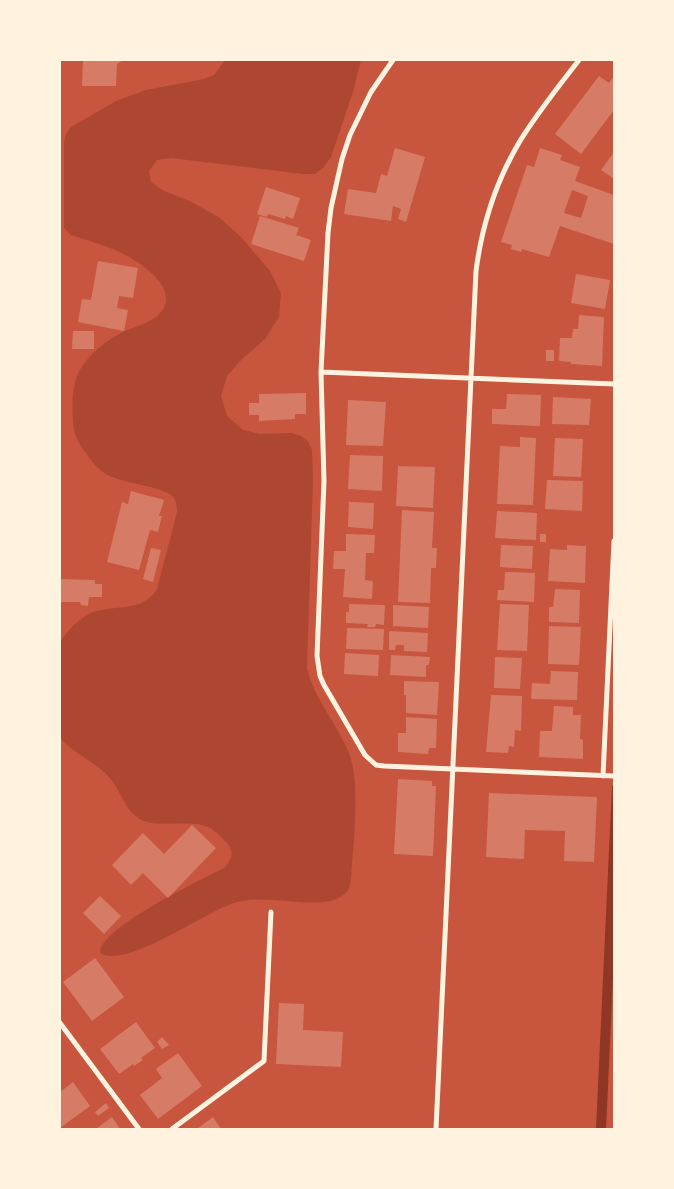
<svg xmlns="http://www.w3.org/2000/svg" width="674" height="1189" font-family="'Zilla Slab',serif">
	<style>
		.green { fill: #ae4732 }
		.water { fill: #8f3625 }
		.building { fill: #d67c66; fill-rule: evenodd }
		.lines { fill: none; stroke-linecap: round; stroke-linejoin: round }
		.minor { stroke: #fff3e0; stroke-width: 5 }
	</style>
	<rect width="100%" height="100%" fill="#c8553d"/>
	<path class="green" d="M225 60H361L353 92 331 157 323 168 315 174H303L171 158 157 160 149 171 151 182 162 190 192 202 220 218 241 237 270 271 281 293 279 317 265 339 242 359 227 376 221 396 227 416 243 430 260 434 292 433 301 436 308 441 312 450 313 480 307 668C314 699 337 723 349 753 361 785 353 844 351 879 350 882 350 887 348 890 344 897 333 901 325 902 296 905 266 895 237 902 207 910 126 970 100 953 99 928 201 880 224 868 232 859 235 851 226 842 220 836 213 828 205 826 186 819 152 830 137 817 123 807 120 788 108 776 94 761 74 754 60 738V642C68 630 78 619 91 613 114 604 143 613 157 589L177 512C177 505 176 499 171 495 157 485 123 484 106 474 97 469 91 460 85 452 78 442 73 433 73 421 72 406 72 389 77 376 85 357 106 340 123 332 136 326 151 323 160 313 179 294 150 269 134 260 116 248 91 242 71 235L64 228V142L66 134 71 127 116 101 146 90 204 79 214 75Z"/>
	<path class="water" d="M612 786H614V956L606 1129H596Z"/>
	<path class="building" d="M83 60H123L117 64 116 86H82Z
		M599 76 609 83 614 76V110L581 154 555 134Z
		M395 148 425 157 406 222 398 219 401 209 393 206 391 221 344 214 348 189 376 193 381 174 387 176Z
		M540 148 562 155 560 160 580 167 575 181 614 195V244L560 226 549 257 522 249 521 252 511 249 512 245 501 242 527 165 534 167ZM572 190 588 196 581 218 564 213Z
		M614 152V179L601 170Z
		M266 187 300 198 293 219 286 216 285 219 268 214 267 217 257 214Z
		M260 216 299 228 296 235 311 240 304 261 251 244Z
		M98 261 138 268 133 298 119 296 117 308 128 310 124 331 78 322 82 299 91 300Z
		M576 274 610 280 605 309 571 303Z
		M579 315 604 317 602 366 571 364V362L559 361 560 338H572L573 329H578Z
		M73 331H94V349H72Z
		M546 350H554V361H546Z
		M306 393V414H295V419L259 421V415H249V403H259V394Z
		M507 394 541 395 540 426 492 424V409H506Z
		M553 397 591 399 589 425 552 424Z
		M348 400 386 402 383 446 346 445Z
		M520 437 536 438 533 505 497 504 500 446 520 447Z
		M555 438 583 439 581 477 553 476Z
		M350 455 383 456 382 491 348 489Z
		M398 466 435 467 433 508 396 506Z
		M547 480 583 481 582 511 545 509Z
		M131 491 164 500 159 516H162L158 532 150 530 139 570 107 562 122 502 128 504Z
		M349 502 374 503 373 529 348 527Z
		M402 510 434 512 432 548H437L436 568H431L430 603 398 602Z
		M497 511 537 513 536 540 495 538Z
		M346 534 375 535 374 553H366L365 580 373 581 372 599 343 597 345 569H333L334 551H346Z
		M540 534H546V542H540Z
		M501 545 533 546 532 569 500 567Z
		M567 545 586 546 585 583 548 581 550 549 567 550Z
		M151 548 161 550 153 582 143 579Z
		M505 572 535 573 534 602 497 600 498 590H504Z
		M60 579 95 580V584H102V597H89L88 606 81 605 80 602H60Z
		M555 589 580 590 579 623 549 622V607H553Z
		M349 604 385 605 384 625 376 624 375 627H367L368 624 346 623V612H349Z
		M500 604 529 605 527 651 497 650Z
		M393 605 429 607 428 628 393 626Z
		M549 626 581 627 579 665 548 664Z
		M347 628 384 629 383 650 346 649Z
		M389 631 428 633 427 652 404 651V645H396L395 650H389Z
		M345 653 379 655 378 676 344 674Z
		M391 655 430 657 429 665H426V677L390 675Z
		M495 657 522 658 520 689 494 688Z
		M551 671 578 672 577 700 531 699 532 683 550 684Z
		M404 681 439 682 437 715 406 713V695H404Z
		M491 695 522 696 521 731 515 730 514 747 509 746 508 753 486 752Z
		M554 706 573 707V715H581L580 739 583 740V759L539 757 540 731H552Z
		M406 717 437 719 436 748H429L428 754 398 752V733H406Z
		M398 779 432 781V786H436L433 856 394 854Z
		M489 793 597 797 594 862 564 861 565 831 525 830 524 859 486 857Z
		M192 825 216 848 168 898 143 873 131 885 112 865 143 833 164 854Z
		M100 896 121 916 104 934 83 913Z
		M95 958 124 997 92 1021 63 982Z
		M279 1003 304 1004 303 1030 343 1032 341 1067 276 1064Z
		M136 1022 155 1048 141 1058 143 1060 134 1066 133 1064 119 1074 100 1049Z
		M162 1037 169 1045 162 1049 157 1042Z
		M178 1053 202 1086 158 1119 140 1095 162 1078 156 1069Z
		M73 1082 90 1106 60 1128V1092Z
		M106 1103 109 1108 98 1116 95 1112Z
		M112 1117 120 1129H96Z
		M213 1117 221 1129H197Z"/>
	<g class="lines">
		<path class="minor" d="M393 60 371 92 350 135 342 159 331 208 328 233 321 372 324 481 317 656 320 676 324 685 365 755 376 765 384 766 614 776
			M321 372 614 384
			M603 776 614 541
			M60 1023 139 1129
			M172 1129 264 1061 271 912
			M436 1129 476 271C482 225 496 181 520 141 538 112 559 86 579 60"/>
	</g>
	<rect width="674" height="1189" fill="none" stroke="#fff3e0" stroke-width="122"/>
</svg>
